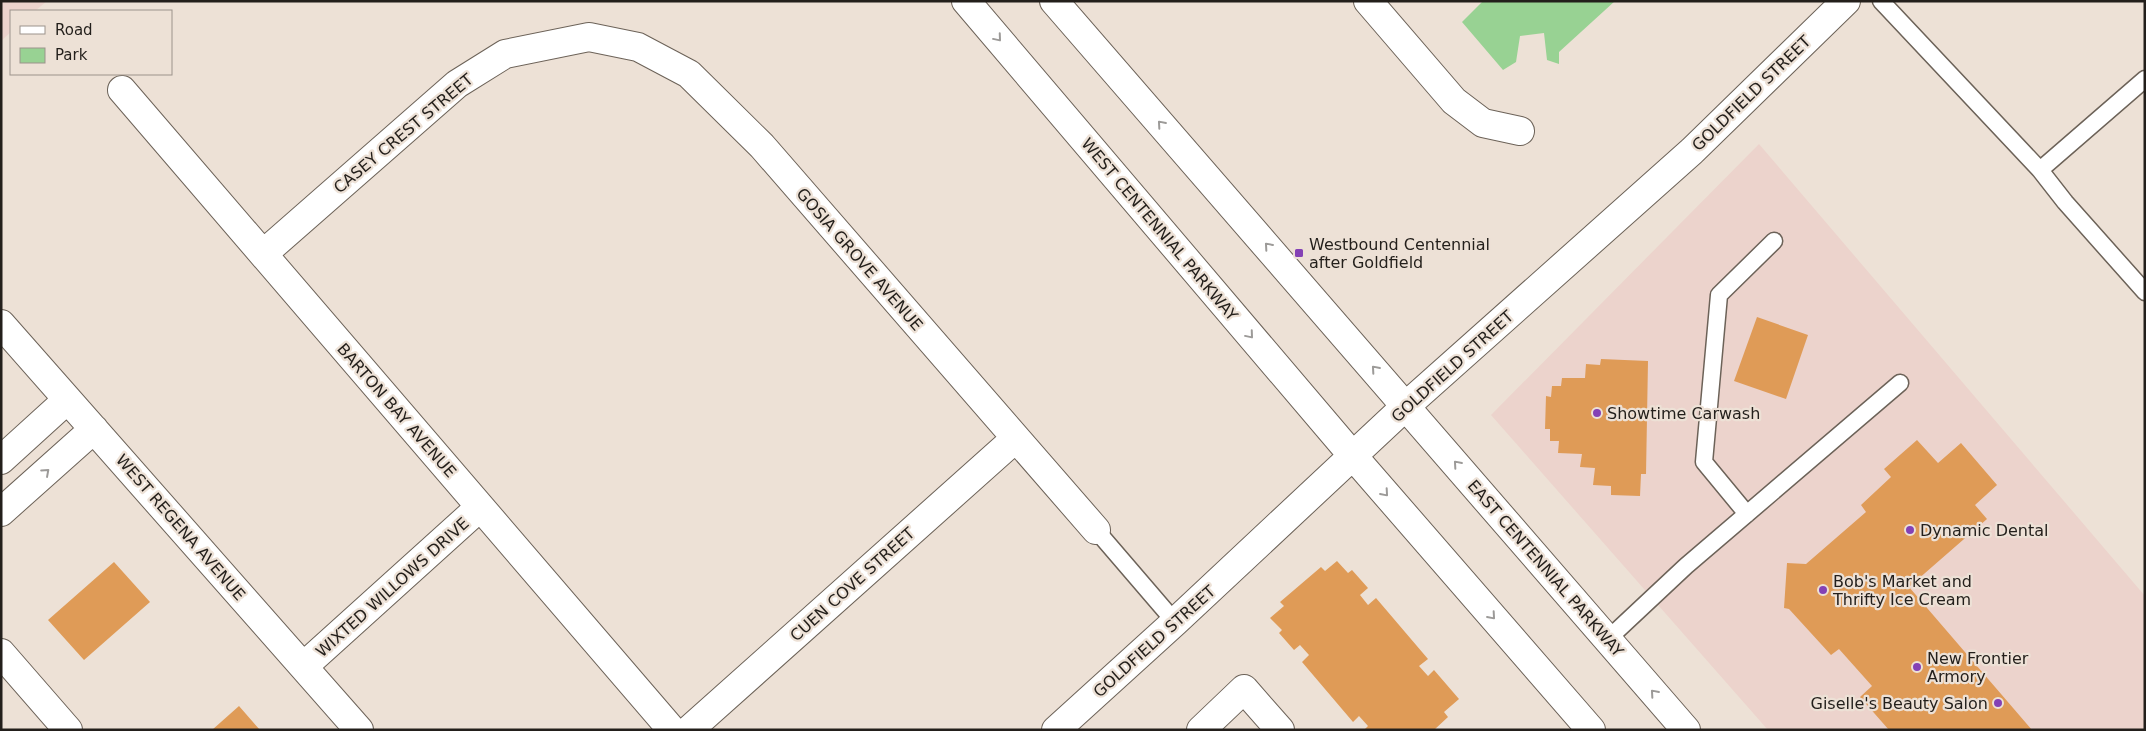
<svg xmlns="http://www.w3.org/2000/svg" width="2146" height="731" font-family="'DejaVu Sans',sans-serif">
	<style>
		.commercial { fill: #ecd3cc }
		.green { fill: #98d293 }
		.building { fill: #df9b57 }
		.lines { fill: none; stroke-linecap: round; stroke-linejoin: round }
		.lane-casing { stroke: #6c6258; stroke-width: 19 }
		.street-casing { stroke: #6c6258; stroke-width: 30 }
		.secondary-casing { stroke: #6c6258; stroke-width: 30 }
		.lane { stroke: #fff; stroke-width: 16 }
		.street { stroke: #fff; stroke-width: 28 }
		.secondary { stroke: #fff; stroke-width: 28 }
		.oneway { stroke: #9c9a98 }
		.poi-dot { fill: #8441b5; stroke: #ede1d6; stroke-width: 2 }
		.labels { text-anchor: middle; stroke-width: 4.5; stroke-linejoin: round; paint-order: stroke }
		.street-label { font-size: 16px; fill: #231f1b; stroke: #ede1d6 }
		.poi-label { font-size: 16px; fill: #231f1b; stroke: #ede1d6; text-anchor: start }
	</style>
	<rect width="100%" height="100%" fill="#ede1d6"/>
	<path class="commercial" d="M1 1H47L35 11H11V32L1 41Z
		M1759 144 2145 596V730H1768L1491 415Z"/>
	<path class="green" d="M1483 1H1615L1559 52V64L1547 60 1544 33 1520 36 1516 62 1503 70 1462 22Z"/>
	<path class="building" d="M1757 317 1808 335 1786 399 1734 381Z
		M1601 359 1648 361 1646 474H1641L1640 496 1611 495V486L1593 485 1595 468 1580 467 1582 454 1558 453 1559 441H1550V429H1545L1546 396 1551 397 1552 386H1561L1562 378H1585L1586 364 1600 365Z
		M1917 440 1938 463 1961 443 1997 485 1975 505 1987 519 1909 587 2032 730H1889L1860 697 1872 686 1839 649 1831 655 1789 609 1784 608 1787 563 1806 564 1866 512 1861 505 1891 477 1884 469Z
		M1337 561 1348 573 1352 570 1368 588 1360 595 1368 605 1376 598 1428 659 1419 666 1428 676 1434 670 1459 699 1444 712 1448 717 1434 730H1364L1368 726 1359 716 1353 722 1302 662 1309 655 1300 645 1294 650 1279 633 1282 630 1270 618 1284 606 1280 602 1321 567 1325 571Z
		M114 562 150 602 84 660 48 620Z
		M239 706 260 730H212Z"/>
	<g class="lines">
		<defs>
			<path id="lane" d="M1881 1 2040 170
				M2145 79 2040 170 2065 202 2145 292
				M1747 514 1704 462 1719 295 1774 241
				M1096 530 1175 622
				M1608 639 1686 566 1900 383"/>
			<path id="street" d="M1368 1 1454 101 1483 123 1520 131
				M122 90 672 730
				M263 254 457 84 505 54 589 37 638 47 689 74 762 146 1096 530
				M1 324 359 730
				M1 460 67 400
				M1 512 94 429
				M1 653 68 730
				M304 666 480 507
				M689 730 1016 438
				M1201 730 1244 689 1280 730"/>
			<path id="secondary" d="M966 1 1353 456 1591 730
				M1054 1 1686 730
				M1056 730 1175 622 1407 405 1692 151 1846 1"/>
		</defs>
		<use href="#lane" class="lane-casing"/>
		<use href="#street" class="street-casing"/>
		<use href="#secondary" class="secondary-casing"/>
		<use href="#lane" class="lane"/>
		<use href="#street" class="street"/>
		<use href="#secondary" class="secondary"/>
	</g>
	<defs><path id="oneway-chevron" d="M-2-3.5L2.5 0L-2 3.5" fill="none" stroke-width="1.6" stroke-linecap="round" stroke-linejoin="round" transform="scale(1.25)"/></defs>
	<g class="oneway">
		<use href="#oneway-chevron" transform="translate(998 38) rotate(50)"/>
		<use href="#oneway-chevron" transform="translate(1161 124) rotate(-131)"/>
		<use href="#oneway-chevron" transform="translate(1268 246) rotate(-131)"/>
		<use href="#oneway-chevron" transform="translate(1250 335) rotate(50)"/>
		<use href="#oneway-chevron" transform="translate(1375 369) rotate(-131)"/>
		<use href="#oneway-chevron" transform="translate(1457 464) rotate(-131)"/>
		<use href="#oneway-chevron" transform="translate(46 472) rotate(-42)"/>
		<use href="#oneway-chevron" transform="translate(1385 493) rotate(49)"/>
		<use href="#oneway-chevron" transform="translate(1492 616) rotate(49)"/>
		<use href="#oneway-chevron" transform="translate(1654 693) rotate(-131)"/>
	</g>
	<g class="poi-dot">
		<rect x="1294" y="248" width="10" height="10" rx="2.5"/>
		<circle cx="1597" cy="413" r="5"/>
		<circle cx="1910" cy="530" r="5"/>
		<circle cx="1823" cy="590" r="5"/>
		<circle cx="1917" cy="667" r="5"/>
		<circle cx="1998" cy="703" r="5"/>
	</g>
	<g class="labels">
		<g class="street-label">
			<text transform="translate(1751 93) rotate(-44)" y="6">GOLDFIELD STREET</text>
			<text transform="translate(403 133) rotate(-40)" y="6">CASEY CREST STREET</text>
			<text transform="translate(1160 229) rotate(50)" y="6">WEST CENTENNIAL PARKWAY</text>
			<text transform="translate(860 259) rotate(49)" y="6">GOSIA GROVE AVENUE</text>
			<text transform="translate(1452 366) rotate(-42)" y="6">GOLDFIELD STREET</text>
			<text transform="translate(397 410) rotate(49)" y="6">BARTON BAY AVENUE</text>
			<text transform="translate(181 527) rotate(49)" y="6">WEST REGENA AVENUE</text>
			<text transform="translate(1546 568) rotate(49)" y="6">EAST CENTENNIAL PARKWAY</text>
			<text transform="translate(852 584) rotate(-42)" y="6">CUEN COVE STREET</text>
			<text transform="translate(392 587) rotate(-42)" y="6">WIXTED WILLOWS DRIVE</text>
			<text transform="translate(1154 641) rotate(-42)" y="6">GOLDFIELD STREET</text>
		</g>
		<g class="poi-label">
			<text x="1309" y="250">Westbound Centennial<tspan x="1309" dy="18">after Goldfield</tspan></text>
			<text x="1607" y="419">Showtime Carwash</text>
			<text x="1920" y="536">Dynamic Dental</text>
			<text x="1833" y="587">Bob's Market and<tspan x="1833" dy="18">Thrifty Ice Cream</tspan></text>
			<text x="1927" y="664">New Frontier<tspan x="1927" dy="18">Armory</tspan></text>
			<text x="1988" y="709" text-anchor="end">Giselle's Beauty Salon</text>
		</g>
	</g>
	<rect width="2146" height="731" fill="none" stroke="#231f1b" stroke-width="5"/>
	<rect x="10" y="10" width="162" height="65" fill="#ede1d6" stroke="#9c938b"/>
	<rect x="20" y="26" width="25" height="8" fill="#ffffff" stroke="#9c938b"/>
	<text x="55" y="35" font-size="15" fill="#231f1b">Road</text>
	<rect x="20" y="48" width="25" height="15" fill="#98d293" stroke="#9c938b"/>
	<text x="55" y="60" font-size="15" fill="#231f1b">Park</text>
</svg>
